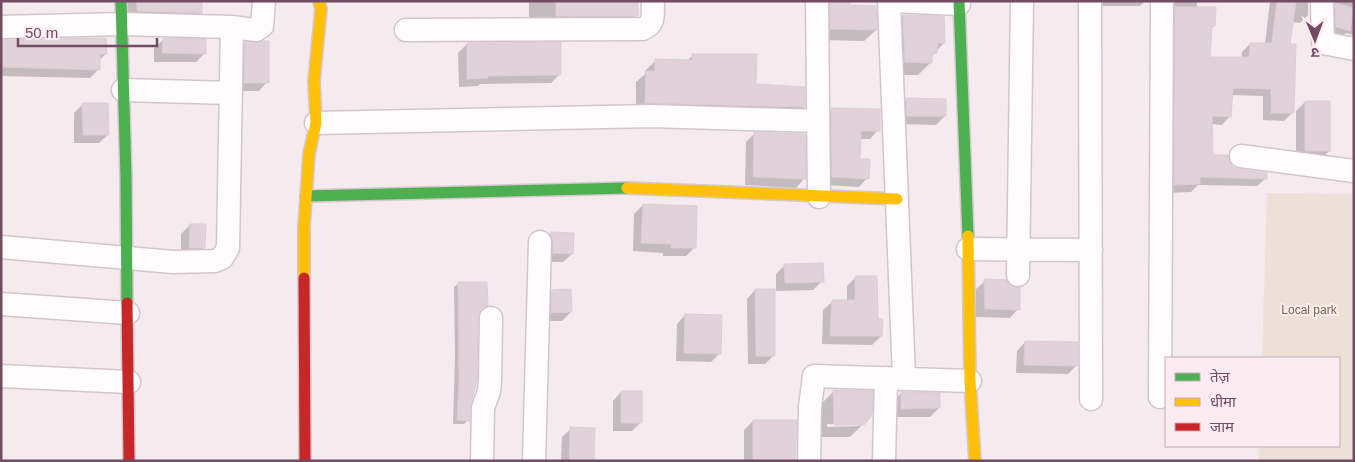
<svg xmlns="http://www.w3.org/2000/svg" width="1355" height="462" font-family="Helvetica,'Noto Sans Devanagari',sans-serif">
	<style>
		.green { fill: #ede1d7 }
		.shadow { fill: #0003; fill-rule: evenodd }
		.building { fill: #e1d2d9; stroke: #ddcdd6 }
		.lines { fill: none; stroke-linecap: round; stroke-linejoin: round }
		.street-casing { stroke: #d4c5cd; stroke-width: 25 }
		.fast-casing { stroke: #d6c6ce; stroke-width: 14 }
		.slow-casing { stroke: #d6c6ce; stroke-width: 14 }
		.jam-casing { stroke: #d6c6ce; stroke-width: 14 }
		.street { stroke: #fefcfc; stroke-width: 22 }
		.fast { stroke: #4caf50; stroke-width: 11 }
		.slow { stroke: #ffc107; stroke-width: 11 }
		.jam { stroke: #c62828; stroke-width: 11 }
		.labels { text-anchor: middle; stroke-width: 4; stroke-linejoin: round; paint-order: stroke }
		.park-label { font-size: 12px; fill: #766845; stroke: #fdebf2 }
	</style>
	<rect width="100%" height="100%" fill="#f5eaee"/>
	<path class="green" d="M1267 193 1354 194V461H1258L1259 446H1339V358H1262Z"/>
	<path class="shadow" d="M121 1H201L200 13 190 23 126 22Z
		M529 1H639L637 5V15L624 28 529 19Z
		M813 1H837V3L849 6 876 30 864 41 820 40Z
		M1093 1H1145L1140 6H1094Z
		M1164 1H1197V8L1214 26 1210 29 1209 59 1242 58V52L1250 44H1265L1270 1H1308V15L1300 23 1292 22 1289 45 1293 112 1284 121 1263 120V96L1231 95 1230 116 1222 125 1211 124 1212 156 1228 162 1233 168 1266 178 1257 186 1198 185 1191 192 1166 193Z
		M1336 1H1354V35L1346 33 1341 37 1329 34 1328 12 1335 5Z
		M903 16 944 43 931 57V62L918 75H892L890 29Z
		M163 40 205 53 196 62H154V48Z
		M1 41 106 54 98 61V70L90 78 1 76Z
		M245 43 254 44 267 82 259 91H236L237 52Z
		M467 44 560 74 551 83 480 84 478 86 459 87 458 53Z
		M693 55 755 85 804 107 793 117 636 113V82L645 74V71L655 61H687Z
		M907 100 945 116 936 125 898 124V108Z
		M1305 102 1329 151 1320 160 1296 159V111Z
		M83 104 108 135 99 143H74V113Z
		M832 110 878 130 870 139H859V160L867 178 859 187 824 185 823 118Z
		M755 133 804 179 796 188 745 185 746 142Z
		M643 205 695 247 686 256H663V253L633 251 634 214Z
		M190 225 204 248 195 256 181 257V234Z
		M551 233 572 254 563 262H545L542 242Z
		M785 265 822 281 813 290 776 291V274Z
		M856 277 877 321 881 336 872 345 822 344 823 310 832 302H847V286Z
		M985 281 1018 309 1010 318 976 317V289Z
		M459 283 478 312 468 420 464 424H453L455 357 454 287Z
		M755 290 774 355 765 364H748L747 299Z
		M552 291 571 312 562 321H543L544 300Z
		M685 315 720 353 711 362 676 361 677 324Z
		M1025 342 1077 365 1068 374 1016 373 1017 351Z
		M834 391 863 424 850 437H821V404ZM860 423V426L827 427V424Z
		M621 392 641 422 632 431H613V401Z
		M901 393 939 408 930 417H893V402Z
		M753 421 793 461H744V430Z
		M571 429 593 461H561L562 437Z"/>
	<path class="building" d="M137 1H202V13L137 11Z
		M556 1H638V16H556Z
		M1277 1 1296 2 1290 44H1296L1294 113H1271V89L1233 88 1231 117 1212 116 1213 155H1228L1229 161 1233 167 1239 169 1267 173V179L1200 177V184L1174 185 1175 7H1216L1215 26H1212L1210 57H1249L1250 43H1272Z
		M830 2H850V5L876 6 877 30 830 29Z
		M1335 3 1354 8 1350 31 1336 27Z
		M903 15 944 16 945 43H938L937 53H932V63L905 62Z
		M106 38 107 54H100V70L1 67V40Z
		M163 38 206 39V54L162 53Z
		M263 41H269V83H244L245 42 254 43Z
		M561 42V75L488 76V78L467 79V43Z
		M692 54H757L756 84 805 87V107L645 103 646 71H655V59L692 60Z
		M906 98 946 99V116H907Z
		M1305 101H1330V151H1305Z
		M82 103H108L109 135H83Z
		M831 108 880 109V131H861L860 159H870L869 179 832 177Z
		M754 132 805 134 806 179 753 177Z
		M643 204 697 206 696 248H671V244L641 243Z
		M190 224H206L205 248H189Z
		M550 232 574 233 573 254 553 253V242Z
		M823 263 824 282 785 283 784 264Z
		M855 276H877L878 319H883L882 336H830L832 300H855Z
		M984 279 1006 280 1012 286 1020 288V310L985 309Z
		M458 282H487L488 306 480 311 478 318 477 380 470 407V421L457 420 459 380Z
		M571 289 572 312 551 313 552 290Z
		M755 289H775V356H756Z
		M685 314 722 315 721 354 684 353Z
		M1025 341 1078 342V366L1024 365Z
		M833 390 873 391 872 415 864 425H834Z
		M621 391H642V423H621Z
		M901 392 940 393V408L901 409Z
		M753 420H797L795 461H753Z
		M570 427 595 428 594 461H569Z"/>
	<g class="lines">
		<defs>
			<path id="street" d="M817 1 819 197
				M889 1 904 378
				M892 1 959 4
				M1090 1 1091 399
				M1322 1 1323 43 1354 49
				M1 27 121 24 232 27 256 30 262 26 264 1
				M406 30 643 29C656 23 652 14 653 1
				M123 90 231 93
				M316 123 651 116 818 121
				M1241 156 1354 171
				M1 247 173 262 215 261 222 258 228 248 232 27
				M968 249 1091 250
				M1018 275 1022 1
				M1 304 128 313
				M1 376 129 382
				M1160 397 1162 1
				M482 461 483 408 489 391 490 381 491 318
				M534 461 540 242
				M809 461 810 407 814 376 970 381
				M884 461 886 378"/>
			<path id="fast" d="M121 1 126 177 127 303
				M959 1 968 236
				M306 196 627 188"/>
			<path id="slow" d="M627 188 897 199
				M968 236 970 381 975 461
				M304 278V227L309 154 316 123 314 81 321 9 319 1"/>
			<path id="jam" d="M304 278 305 461
				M127 303 129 461"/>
		</defs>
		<use href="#street" class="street-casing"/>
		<use href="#fast" class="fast-casing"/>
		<use href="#slow" class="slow-casing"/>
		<use href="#jam" class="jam-casing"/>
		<use href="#street" class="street"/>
		<use href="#fast" class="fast"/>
		<use href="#slow" class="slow"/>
		<use href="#jam" class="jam"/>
	</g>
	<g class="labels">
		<g class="park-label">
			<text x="1309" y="314">Local park</text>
		</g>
	</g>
	<rect width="1355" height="462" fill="none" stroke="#714c63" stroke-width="5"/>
	<rect x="1165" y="357" width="175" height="90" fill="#fdebf2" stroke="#c5abb9"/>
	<rect x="1175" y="373" width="25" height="8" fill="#4caf50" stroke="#c5abb9"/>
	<text x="1210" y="382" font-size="15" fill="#714c63">तेज़</text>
	<rect x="1175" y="398" width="25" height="8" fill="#ffc107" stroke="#c5abb9"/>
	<text x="1210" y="407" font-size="15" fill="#714c63">धीमा</text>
	<rect x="1175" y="423" width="25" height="8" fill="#c62828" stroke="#c5abb9"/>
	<text x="1210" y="432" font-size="15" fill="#714c63">जाम</text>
	<g transform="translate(1315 40) rotate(179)" stroke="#fdebf2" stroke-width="4" paint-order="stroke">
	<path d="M0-4L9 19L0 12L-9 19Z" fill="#714c63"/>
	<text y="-8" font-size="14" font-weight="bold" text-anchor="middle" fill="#714c63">उ</text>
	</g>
	<path d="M18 38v8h139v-8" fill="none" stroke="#714c63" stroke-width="2.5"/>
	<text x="25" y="38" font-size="15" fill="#714c63" stroke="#fdebf2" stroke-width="4" paint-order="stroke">50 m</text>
</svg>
